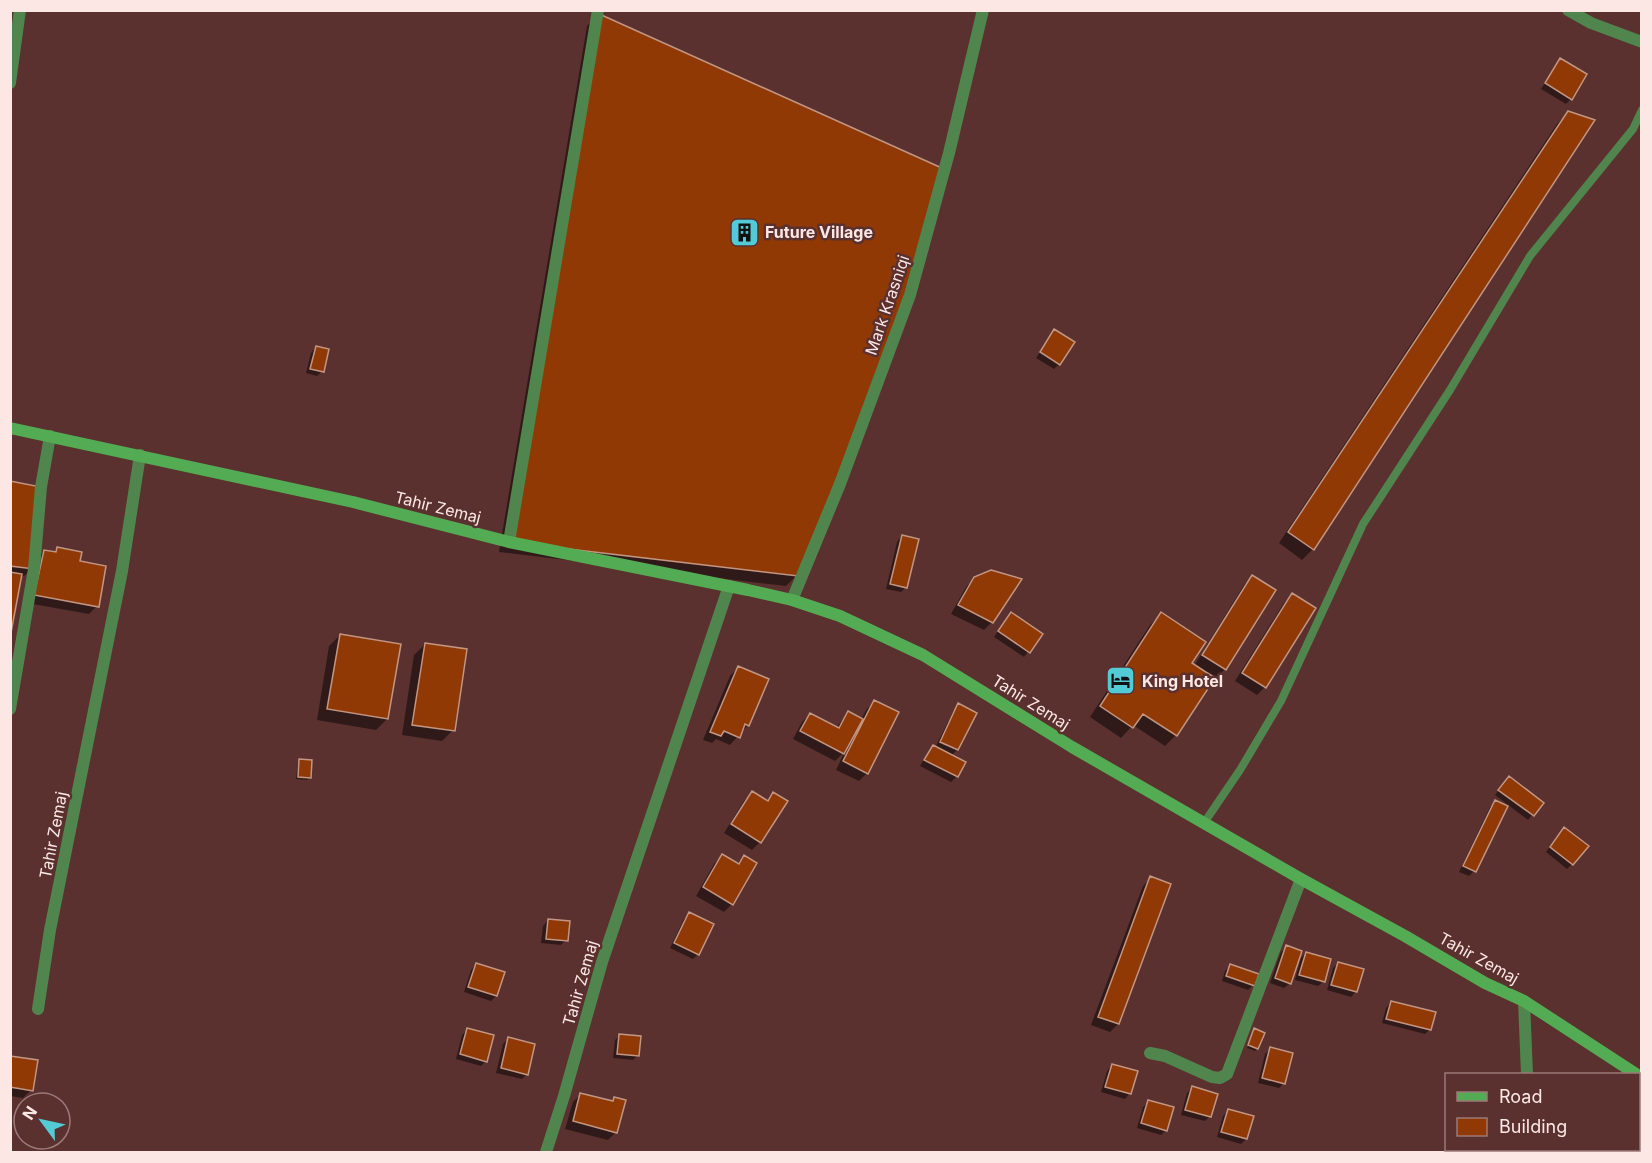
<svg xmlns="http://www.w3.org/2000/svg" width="1652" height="1163" font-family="Inter,sans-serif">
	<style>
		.shadow { fill: #0007 }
		.building { fill: #913905; stroke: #c29683; stroke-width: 1.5 }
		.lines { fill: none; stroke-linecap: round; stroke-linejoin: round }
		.lane { stroke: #50854e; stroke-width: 8 }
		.street { stroke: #50854e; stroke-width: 12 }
		.secondary { stroke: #53ac53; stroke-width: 12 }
		.labels { text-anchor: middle; stroke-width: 5; stroke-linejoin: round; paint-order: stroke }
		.poi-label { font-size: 16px; font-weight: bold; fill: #fde7e5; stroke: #5a312f; text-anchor: start }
		.street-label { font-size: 16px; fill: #fde7e5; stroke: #5a312f }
	</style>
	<rect width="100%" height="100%" fill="#5a312f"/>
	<path class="shadow" d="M597 15 797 575 786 586 499 552 587 26Z
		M1560 60 1571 99 1566 104 1541 89Z
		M1568 112 1592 121 1313 549 1302 560 1279 543 1557 124Z
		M1054 331 1059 364 1054 369 1036 358Z
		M316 347 322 371 317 376 306 373 311 353Z
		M10 483 33 563 44 551 53 553 57 549 79 562 97 606 89 614 27 603 35 566 24 576H20L10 630Z
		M902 536 906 587 901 592 886 589 897 542Z
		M1252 577 1225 669 1217 677 1208 672 1176 735 1165 746 1133 725 1121 738 1090 717 1150 625 1161 614 1190 663 1194 666 1244 585Z
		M974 578 992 622 984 630 951 614 966 587Z
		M1292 595 1265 687 1257 695 1235 681 1284 603Z
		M1006 619 1041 634 1024 657 994 637Z
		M340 635 387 719 376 730 317 720 329 646Z
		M425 644 453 730 442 741 402 735 414 655Z
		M738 668 748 725 730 745 716 739 712 743 703 740 730 676Z
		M874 702 867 773 859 781 836 770 845 751 835 761 793 739 802 722 810 714 836 728 848 713 861 720 866 710Z
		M959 705 975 714 957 750 951 756 964 762 956 777 951 782 920 766 928 752 933 746 935 748 954 710Z
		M300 760 309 778 307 780 296 779 298 762Z
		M1504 783 1542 803 1528 820 1495 795Z
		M752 793 766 802 774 794 760 842 752 850 724 833 744 801Z
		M1495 802 1506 807 1474 871 1469 876 1459 872 1490 807Z
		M1559 834 1572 864 1567 869 1546 852Z
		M722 856 737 864 744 857 732 904 724 912 696 896 714 864Z
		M1151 878 1118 1024 1110 1032 1091 1025 1143 886Z
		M689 914 698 954 693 959 670 948 684 919Z
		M548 920 566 940 561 945 541 943 543 926Z
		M1287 947 1290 983 1284 988 1270 983 1281 952Z
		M1306 953 1324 981 1318 986 1295 980 1301 958Z
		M1338 963 1356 991 1351 997 1327 990 1333 968Z
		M476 964 496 996 491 1001 464 992 471 970Z
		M1230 966 1253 985 1248 990 1222 981 1225 971Z
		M1391 1002 1430 1029 1425 1034 1382 1023 1386 1008Z
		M467 1030 486 1061 481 1066 456 1059 462 1035Z
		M1255 1030 1257 1049 1255 1051 1247 1048Z
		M620 1035 638 1055 633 1060 613 1058 615 1040Z
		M508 1039 527 1074 522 1079 496 1073 503 1044Z
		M1270 1049 1284 1083 1279 1088 1258 1083 1265 1054Z
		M10 1057 31 1090 23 1098 10 1096Z
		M1112 1065 1130 1093 1125 1099 1101 1092 1107 1071Z
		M1192 1088 1210 1116 1205 1121 1181 1115 1187 1093Z
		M581 1094 611 1102 614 1098 616 1132 608 1140 565 1129 573 1102Z
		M1148 1102 1166 1130 1161 1135 1137 1128 1143 1107Z
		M1228 1111 1246 1139 1241 1144 1217 1137 1223 1116Z
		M1546 1150H1622L1627 1152H1544Z"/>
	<path class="building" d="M597 13 944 169 910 295 798 576 509 542Z
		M1560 58 1587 74 1572 100 1545 83Z
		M1568 111 1595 120 1314 550 1288 532Z
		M1054 329 1075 342 1060 365 1040 352Z
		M316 346 329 349 324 372 310 369Z
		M10 481 41 487 34 569 10 566Z
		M902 535 919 539 907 588 890 584Z
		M57 547 82 552 80 561 106 566 99 607 34 595 44 550 56 552Z
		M991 570 1022 579 993 623 958 605 974 577Z
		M10 572 22 574 10 638Z
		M1252 575 1276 590 1226 670 1202 655Z
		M1292 593 1316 608 1266 688 1242 673Z
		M1011 612 1043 634 1030 653 998 631Z
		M1161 612 1206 642 1192 663 1215 678 1177 736 1143 714 1133 728 1100 706Z
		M340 634 401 644 388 719 327 709Z
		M425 643 467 649 455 731 412 725Z
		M738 666 769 679 749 726 745 724 740 738 724 731 721 736 710 732Z
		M874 700 899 712 868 774 843 761Z
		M958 703 977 713 958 750 940 742Z
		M848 711 863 719 844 754 800 731 810 713 839 728Z
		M933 745 966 762 958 777 924 760Z
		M299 759 312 760 311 778 298 777Z
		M1509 776 1544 803 1534 816 1498 790Z
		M752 791 768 801 773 792 788 801 761 843 731 824Z
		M1495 800 1508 806 1476 872 1463 866Z
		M1564 827 1589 846 1573 865 1550 847Z
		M722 854 739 864 744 855 757 863 733 905 703 887Z
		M1150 876 1171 884 1119 1024 1098 1017Z
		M689 912 714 924 699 955 674 943Z
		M548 919 570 921 568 941 546 939Z
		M1286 945 1302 951 1291 984 1275 978Z
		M1306 952 1331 959 1325 982 1299 975Z
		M1338 962 1364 969 1357 992 1331 985Z
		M476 963 505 972 497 996 468 987Z
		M1230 964 1259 974 1255 986 1226 976Z
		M1391 1001 1436 1012 1431 1030 1386 1019Z
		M467 1028 494 1035 487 1062 460 1054Z
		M1254 1028 1265 1033 1258 1049 1248 1045Z
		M619 1034 641 1036 639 1056 617 1054Z
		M508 1037 535 1044 528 1075 501 1068Z
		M1270 1047 1293 1053 1285 1084 1262 1078Z
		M10 1056 38 1060 33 1091 10 1087Z
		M1112 1064 1138 1071 1131 1094 1105 1087Z
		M1192 1086 1218 1094 1211 1117 1185 1110Z
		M580 1093 613 1101 614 1097 626 1100 617 1133 573 1121Z
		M1148 1100 1174 1107 1167 1131 1141 1123Z
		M1228 1109 1254 1116 1247 1139 1221 1132Z
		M1551 1150H1625L1629 1152H1556Z"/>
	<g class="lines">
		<path class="lane" d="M1204 823 1240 770 1281 701 1363 524 1450 390 1530 256 1633 129 1642 110"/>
		<path class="street" d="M1568 10 1591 23 1642 42
			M10 83 20 10
			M509 542 598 10
			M792 600 840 484 910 295 949 153 983 10
			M10 709 34 569 41 487 50 436
			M1524 1001 1527 1074
			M38 1009 50 930 122 571 140 455
			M1150 1053 1165 1056 1212 1077 1220 1078 1227 1074 1301 879
			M546 1152 564 1096 602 962 729 586
			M1534 1152V1150"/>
		<path class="secondary" d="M10 428 353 502 509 542 748 590 792 600 840 616 923 655 1072 747 1301 879 1405 936 1485 983 1524 1001 1636 1074"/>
	</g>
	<defs>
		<symbol id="building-square" viewBox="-11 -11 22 22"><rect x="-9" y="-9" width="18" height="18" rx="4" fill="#52cbd7" stroke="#5a312f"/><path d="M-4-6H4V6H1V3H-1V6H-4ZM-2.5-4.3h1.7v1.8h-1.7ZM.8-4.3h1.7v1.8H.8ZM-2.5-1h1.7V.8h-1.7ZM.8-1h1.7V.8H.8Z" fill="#111"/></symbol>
		<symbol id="hotel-square" viewBox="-11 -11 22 22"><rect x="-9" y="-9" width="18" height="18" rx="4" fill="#52cbd7" stroke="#5a312f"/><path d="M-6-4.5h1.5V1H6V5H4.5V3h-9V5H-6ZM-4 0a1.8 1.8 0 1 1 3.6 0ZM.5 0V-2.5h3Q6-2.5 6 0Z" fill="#111"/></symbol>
	</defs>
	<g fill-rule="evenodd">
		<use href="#building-square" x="728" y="216" width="33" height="33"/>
		<use href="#hotel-square" x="1104" y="664" width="33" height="33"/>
	</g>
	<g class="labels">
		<g class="poi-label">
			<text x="765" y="238">Future Village</text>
			<text x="1142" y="687">King Hotel</text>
		</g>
		<g class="street-label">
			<text transform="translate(887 305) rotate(-71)" y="6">Mark Krasniqi</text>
			<text transform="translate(438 507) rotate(14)" y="6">Tahir Zemaj</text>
			<text transform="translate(1031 702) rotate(32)" y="6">Tahir Zemaj</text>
			<text transform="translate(53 835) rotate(-79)" y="6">Tahir Zemaj</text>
			<text transform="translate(1479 958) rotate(29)" y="6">Tahir Zemaj</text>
			<text transform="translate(580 983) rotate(-74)" y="6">Tahir Zemaj</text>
		</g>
	</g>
	<rect width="1652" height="1163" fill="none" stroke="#fde7e5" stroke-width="24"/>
	<rect x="1445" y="1073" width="195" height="78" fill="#5a312f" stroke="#9b7a78" stroke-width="1.5"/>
	<rect x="1457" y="1092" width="30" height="9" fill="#53ac53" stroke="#9b7a78" stroke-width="1.5"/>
	<text x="1499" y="1103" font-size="18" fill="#fde7e5">Road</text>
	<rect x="1457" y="1118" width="30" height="18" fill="#913905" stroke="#9b7a78" stroke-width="1.5"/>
	<text x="1499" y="1133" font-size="18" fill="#fde7e5">Building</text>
	<g transform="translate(42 1121) rotate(303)"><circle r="28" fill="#5a312f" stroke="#9b7a78" stroke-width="1.5"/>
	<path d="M0-4.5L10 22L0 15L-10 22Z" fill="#52cbd7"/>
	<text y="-9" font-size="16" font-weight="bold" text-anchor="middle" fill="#fde7e5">N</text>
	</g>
</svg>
